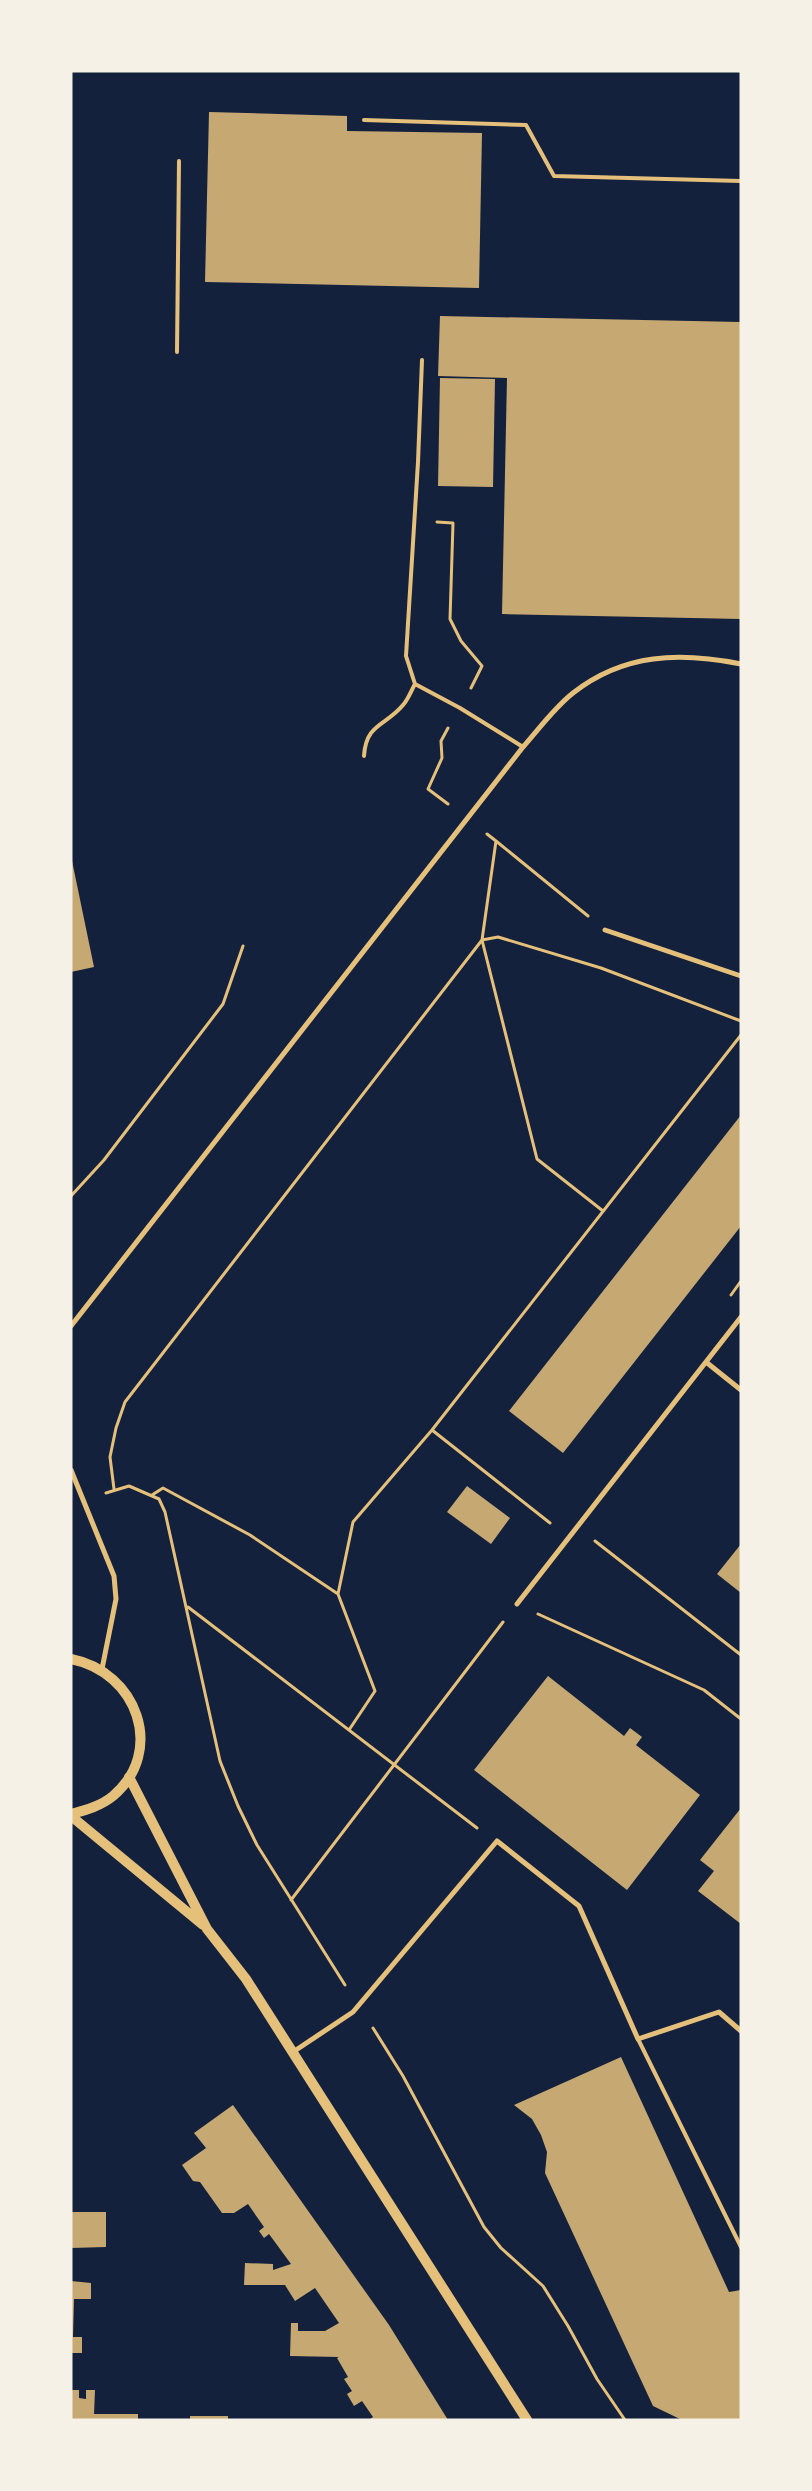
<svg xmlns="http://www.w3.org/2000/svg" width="812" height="2491" font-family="'DejaVu Sans',sans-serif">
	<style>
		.building { fill: #c6a872 }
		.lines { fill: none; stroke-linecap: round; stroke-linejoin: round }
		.path { stroke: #e5c07b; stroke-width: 3 }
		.service { stroke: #e5c07b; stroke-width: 4 }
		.minor { stroke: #e5c07b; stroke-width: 5 }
		.secondary { stroke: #e5c07b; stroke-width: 10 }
	</style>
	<rect width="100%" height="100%" fill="#14213d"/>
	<path class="building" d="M209 112 347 116V131L482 133 479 288 205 282Z
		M440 316 741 322V619L502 614 507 378 438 376Z
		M440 378 495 379 493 487 438 486Z
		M71 856 94 967 71 972Z
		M741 1115V1226L563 1453 509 1411Z
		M467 1486 510 1518 491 1544 447 1512Z
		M741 1544V1593L717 1574Z
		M548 1676 624 1736 630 1728 642 1737 636 1745 700 1795 627 1890 474 1770Z
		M741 1808V1924L698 1891 714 1871 700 1860Z
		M621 2057 729 2292 741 2290V2420H682L653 2406 545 2173 547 2152 541 2135 532 2119 514 2105Z
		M233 2105 389 2325 448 2420H369L373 2417 362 2401 354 2406 347 2394 352 2391 344 2379 348 2377 337 2358 339 2357 290 2356 291 2323H298V2331H325L339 2323 315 2288 295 2301 285 2285H244L245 2263 273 2264V2270L291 2264 269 2234 264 2238 259 2231 264 2227 248 2204 234 2213H222L200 2182 193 2181 182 2165 206 2148 194 2133Z
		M71 2212H106V2247L71 2248Z
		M71 2281 91 2283V2299H74L73 2337H82V2353H71Z
		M71 2390H79V2398L86 2399V2390H95L94 2414H138V2420H71Z
		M190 2416H228V2420H190Z"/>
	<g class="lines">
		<path class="path" d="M437 522 453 523 450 619 461 641 482 666 471 688
			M448 728 441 741 442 758 428 789 448 804
			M487 834 496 841
			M588 916 496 841 482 940 537 1159 603 1211
			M71 1196 104 1160 223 1004 243 946
			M731 1295 741 1281
			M432 1430 550 1523
			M114 1489 110 1457 116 1428 125 1402 482 940 498 937 601 968 741 1021
			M106 1493 129 1486 159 1499 165 1512 220 1761 238 1806 257 1845 345 1985
			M152 1495 163 1488 250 1535 338 1594
			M595 1541 741 1655
			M188 1607 477 1828
			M538 1614 704 1690 741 1719
			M349 1730 375 1691 338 1594 353 1522 432 1430 741 1035
			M291 1900 503 1622
			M373 2028 403 2076 484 2227 501 2248 543 2286 568 2326 597 2379 625 2420"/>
		<path class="service" d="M364 120 526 125 554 176 741 181
			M177 352 179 161
			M422 360 418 462 406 656 415 684 460 708 523 747
			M364 756C366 723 386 726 403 705 408 700 411 691 415 684
			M638 2039 741 2247"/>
		<path class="minor" d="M605 930 741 976
			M71 1326 523 747C539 729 554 708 573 693 624 653 680 652 741 664
			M706 1362 741 1390
			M71 1470 114 1576 116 1599 102 1669
			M517 1604 741 1317
			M293 2052 353 2012 497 1841 579 1906 638 2039 719 2012 741 2031"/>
		<path class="secondary" d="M71 1659C137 1672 166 1751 113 1796 101 1806 86 1810 71 1814
			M129 1777 207 1929 246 1979 527 2420
			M71 1816 203 1925"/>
	</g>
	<rect width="812" height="2491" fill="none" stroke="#f6f1e7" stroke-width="145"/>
</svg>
